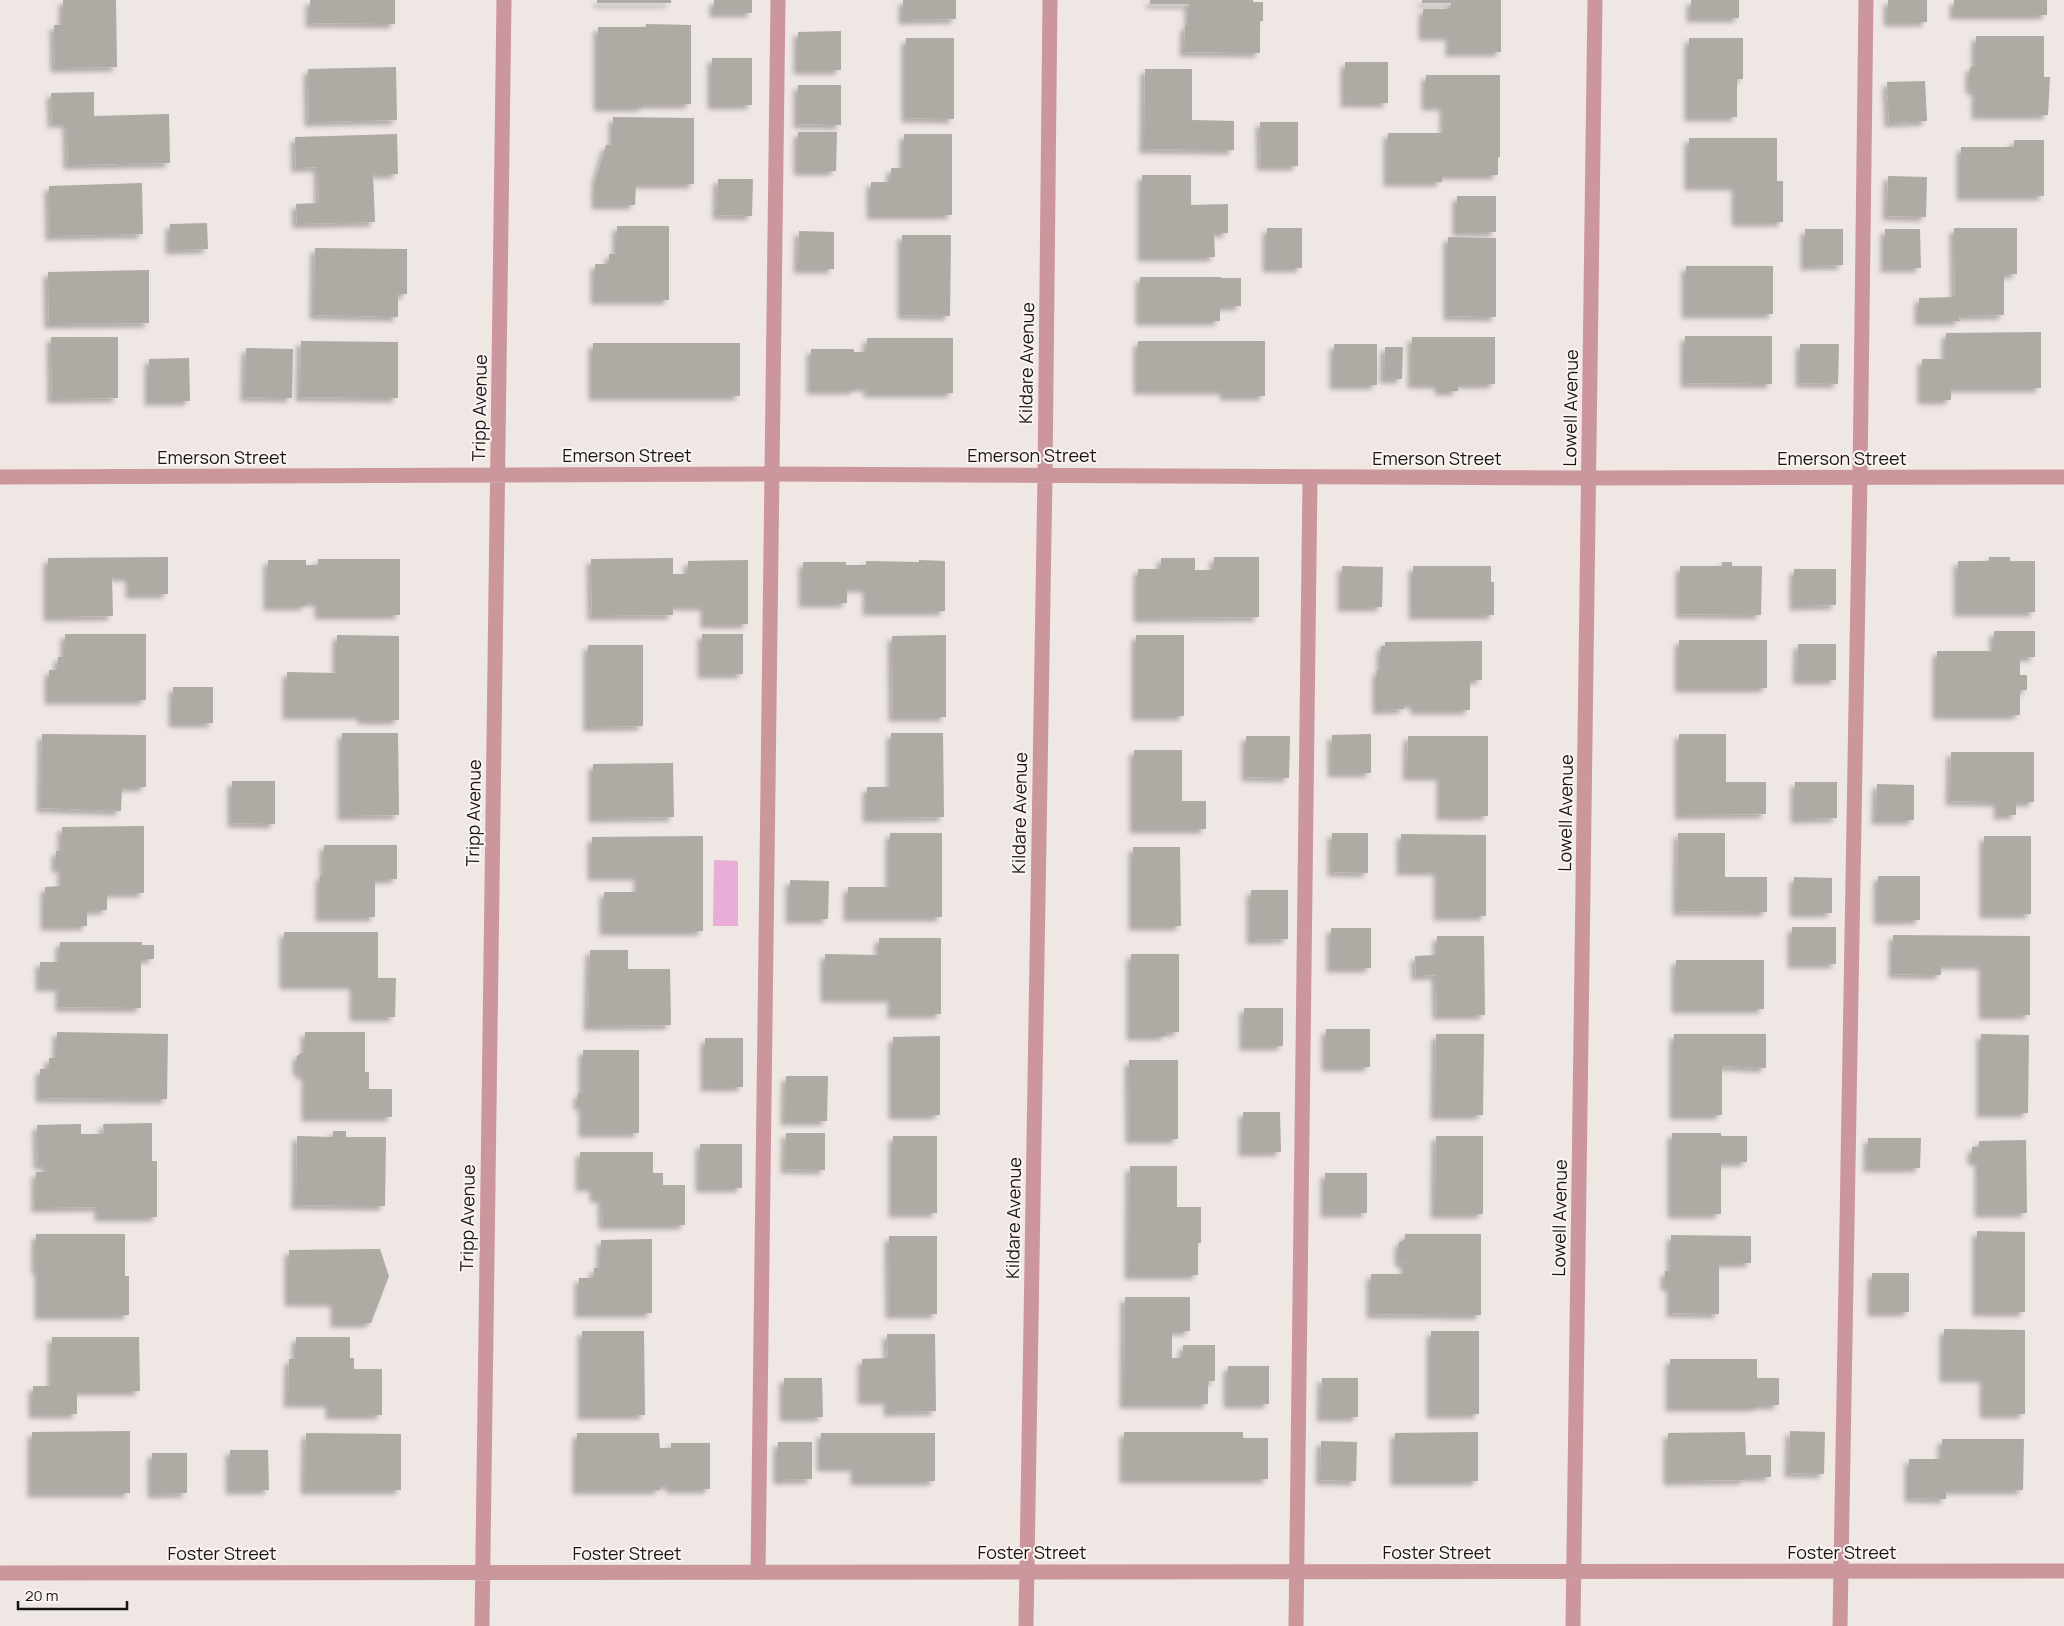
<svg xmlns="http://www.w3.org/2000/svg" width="2064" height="1626" font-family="Manrope,sans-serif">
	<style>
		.water { fill: #e8add6 }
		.building { fill: #aeaaa4; filter: url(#shadow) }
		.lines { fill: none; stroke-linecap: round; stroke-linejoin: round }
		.lane { stroke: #cc969d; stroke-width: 15 }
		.street { stroke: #cc969d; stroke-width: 15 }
		.labels { text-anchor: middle; stroke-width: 4; stroke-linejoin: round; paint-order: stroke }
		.street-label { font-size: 18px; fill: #181615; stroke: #fcf4f1 }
	</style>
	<defs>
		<filter id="shadow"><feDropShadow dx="-4.5" dy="4.5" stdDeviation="2.5" flood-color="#0004"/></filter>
	</defs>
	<rect width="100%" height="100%" fill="#efe7e4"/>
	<path class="water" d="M714 860 738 861V926H713Z"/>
	<path class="building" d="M63 0H116L117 67 55 68 54 25H63Z
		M310 0H395V24L310 23Z
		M597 0H671V3H597Z
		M714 0H752V13H714Z
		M903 0H956V19L903 20Z
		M1150 0H1253V2H1263V21H1260V53L1184 52 1185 25 1189 26V4H1150Z
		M1422 0H1501V52H1450V36H1423V9H1451V3H1422Z
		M1691 0H1739V18H1691Z
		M1888 0H1927V22H1888Z
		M1954 0H2047V15H1954Z
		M646 24 691 25V104H644V107H598V27H646Z
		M841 31V70H798V32Z
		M1976 36H2044V77H2050L2048 115H1976V91L1970 89V68L1976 65Z
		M906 38H954V119L906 118Z
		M1689 38H1743V79H1737V117H1689Z
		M712 58H752V105H712Z
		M1345 62H1388V103H1345Z
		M396 67 397 120 309 122 308 69Z
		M1145 69H1192V120L1234 121V150L1144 149Z
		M1426 75H1500V157H1498V175H1442V182H1388V133H1444V106H1426Z
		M1925 81 1927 121 1889 123 1887 82Z
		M798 85H841V125L798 124Z
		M94 92V116L169 114 170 163 68 165 67 123H52L51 93Z
		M613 117 694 118V184H636L635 205H596V180L606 145H613Z
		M1260 122H1298V166H1261Z
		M798 132H837L836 171H798Z
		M397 134 398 174H373L375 222 297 224 296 204 319 203 318 167 296 168 295 137Z
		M904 134H952V215H871V182H891V168H904Z
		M1689 138H1777V181H1783V222H1736V186H1689Z
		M2014 140H2044V196H1961V147H2014Z
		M1142 175H1191V205L1228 204V233H1214L1215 257H1142Z
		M1888 176 1927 177 1926 217 1887 216Z
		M718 179H753L752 216 717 215Z
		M142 183 143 234 50 236 49 186Z
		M1457 196H1496V232H1457Z
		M207 223 208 249 170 250V224Z
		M617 226H669V300H595V264H609V254H617Z
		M1267 228H1302V268H1267Z
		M1954 228H2017V274H2004V315L1959 316 1960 321H1919V298L1955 297Z
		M1805 229H1843V265L1805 266Z
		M1885 229H1920L1921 268H1885Z
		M799 231 834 232V269H798Z
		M902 235H951L950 316 902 315Z
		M1448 237 1496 238V317L1448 316Z
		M315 248 407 249V294H398V317L314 315Z
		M1686 266H1773V314H1686Z
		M149 270V323L49 324 48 272Z
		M1140 277H1221V278H1241V306H1220V321H1140Z
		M2041 332V388H1951V400H1922V359H1946V333Z
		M1685 336H1772V384L1685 383Z
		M51 337H118V398L52 399Z
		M1412 337H1495V384H1458V391H1439V384H1412Z
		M867 338H953V393H868V387H855V390H811V349H854V352H867Z
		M301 341 398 342V398L300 397Z
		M1138 341H1265V396H1224V390H1138Z
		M593 343H740V396H593Z
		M1334 344H1377V385H1334Z
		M1800 344H1839L1838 384 1800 383Z
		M1385 347H1403L1402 379H1384Z
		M246 348 293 349 292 398 245 397Z
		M189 358 190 401H149V359Z
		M168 557V594H130V577H112L113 616 48 617V558Z
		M1214 557H1259V617L1138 618V569H1161V558H1195V570H1214Z
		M1989 557H2010V561H2035V612H1958V561H1989Z
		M673 558V574H688V561L748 560V624H705V606H673V615L592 616 591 559Z
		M318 559H400V615H319V602H306V606H268V560H306V565H318Z
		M919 560 945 561V611H867V588H847V603H803V562H846V565H866V561L919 562Z
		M1722 562H1732V566H1762L1761 615 1680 614V566H1722Z
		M1342 566 1383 567 1382 607H1342Z
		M1413 566H1491V582H1494V615H1413Z
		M1794 569H1836V605L1794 606Z
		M1994 631H2035V657H2020V675H2027V690H2020V715H1937V651H1994Z
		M65 634H146V700H49V670H58V657H65Z
		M702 634H743V674H702Z
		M337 635 399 636V720H362V715H287V672L337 673Z
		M946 635V717H893L892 636Z
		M1136 635H1184V716H1136Z
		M1679 640H1767V688H1679Z
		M1482 641V680H1470V710H1415V704H1404V709L1377 710V670H1381V646H1385V642Z
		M1798 644H1836V680H1797Z
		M588 645H643V726L588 727Z
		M173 687H213V723H173Z
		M342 733H398L399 815 342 816Z
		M891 733H943L944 817 867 818V787H891Z
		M42 734 146 735V787H122L121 811 41 808Z
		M1371 734V773H1332V735Z
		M1679 734H1726V782H1766V814L1679 815Z
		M1246 736H1290L1289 778 1246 777Z
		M1408 736H1488V816H1441V776H1407Z
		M1134 750H1182V801H1206V829H1134Z
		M1951 752H2034V802H2016V815H1998V802L1950 801Z
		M673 763 674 817 593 818V764Z
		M232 781H275V824L232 823Z
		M1795 782H1837V818L1795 819Z
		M1877 784 1914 785V820H1876Z
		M144 826V893H107V910H87V926H45V887L62 886V868H56V851H62V827Z
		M890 833H942V917H848V887H890Z
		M1332 833H1368V873L1332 872Z
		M1678 833H1725V877H1767V912L1677 911Z
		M1401 834 1486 835V916H1438V871H1401Z
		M703 836V931H604V892H638V876H592V837Z
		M1984 836H2031V914H1984Z
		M324 845H397V879H375V917H320V876H324Z
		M1133 847H1180L1181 926H1133Z
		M1878 876H1920V920H1878Z
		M1794 877 1832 878V913H1794Z
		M790 880 829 881 828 919H790Z
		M1251 890H1288V939L1251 940Z
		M1792 927H1836V964H1792Z
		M1331 928H1371V968H1331Z
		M284 932H378V978H396L395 1017H354V985H284Z
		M1893 935 2030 936V1015H1983V965H1941V975L1893 974Z
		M1437 936H1484L1485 1015H1437L1436 975 1416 976 1415 956 1437 955Z
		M879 938H941V1014H892V998H825V954L879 955Z
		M60 942H142V945H154V959H141V1008L60 1007V987H40V962H60Z
		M590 950H628V969H670L671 1025 588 1026Z
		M1131 954H1179V1032H1166V1036H1131Z
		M1676 960H1764V1009H1676Z
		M1244 1008H1283V1046H1244Z
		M1326 1029H1370V1067H1326Z
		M57 1032 168 1034 167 1099 40 1098V1069H49V1058H57Z
		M305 1032H365V1072H369V1089H392V1117H306V1075H302L297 1069V1056L301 1053H305Z
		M1436 1034H1484L1483 1115H1435Z
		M1674 1034H1766V1068L1722 1066V1115H1674Z
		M1981 1034 2029 1035 2028 1113H1981Z
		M940 1036V1115H893V1037Z
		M705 1038H743V1087H705Z
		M583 1050H639V1133H583V1106H578V1093H583Z
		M1129 1060H1178V1139H1130Z
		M786 1076H828L827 1121H785Z
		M1243 1112H1280L1281 1152H1243Z
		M152 1123V1161H157V1217H99V1207L36 1208V1172H47V1165H38L37 1125 81 1124V1134H104L103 1124Z
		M333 1131H346V1137H386L385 1206 296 1205 297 1136 333 1137Z
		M786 1133H825V1170L785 1169Z
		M1672 1133H1721V1136H1747V1162H1721V1214H1672Z
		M893 1136H937V1213H893Z
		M1436 1136H1483V1214H1435Z
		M1868 1138H1921L1920 1168H1868Z
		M2026 1140 2027 1213H1979V1161H1972V1147H1979V1141Z
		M700 1144H742V1188H700Z
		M580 1152H653V1173H663V1185H685V1225H603L602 1198H594V1187H580Z
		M1130 1166H1177V1207H1201V1243H1198V1275H1129Z
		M1325 1173H1367V1213H1325Z
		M1977 1231 2025 1232V1312H1977Z
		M36 1234H125V1276H129V1315H39V1270H36Z
		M1405 1234H1481V1315L1371 1314V1274H1405V1264L1399 1261V1243L1405 1239Z
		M1671 1235 1751 1236V1263H1719V1314L1671 1313V1286H1665V1271H1671Z
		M889 1236H937V1314H890Z
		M652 1239V1313H579V1278H594V1268H601V1240Z
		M380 1249 389 1276 371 1323H335V1302H289V1250Z
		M1872 1273H1909V1312H1872Z
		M1125 1297H1190V1331H1172V1358H1183V1345H1215V1381H1208V1404H1124Z
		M1944 1329 2025 1330V1414H1984V1378H1944Z
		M582 1331H644L645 1415H582Z
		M1431 1331H1479V1414H1431Z
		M887 1334H935L936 1411 888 1412V1400H862V1359L888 1358Z
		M52 1337H139L140 1391H77V1414H33V1386H52Z
		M296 1337H350V1358H354V1369H382V1415H330V1403H288L289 1359H296Z
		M1670 1359H1757V1378H1779V1405H1758V1407H1670Z
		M1228 1366H1269V1404H1228Z
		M784 1378H822L823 1417H784Z
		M1322 1378H1358V1417H1321Z
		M130 1431V1493H32V1432Z
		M1790 1431 1825 1432 1824 1474 1789 1473Z
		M1124 1432H1243V1438H1268V1479H1124Z
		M1478 1432V1481H1395V1433Z
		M1745 1432 1746 1455H1771V1477H1745V1480L1668 1481V1433Z
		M306 1433 401 1434V1490H305Z
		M577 1433H659L660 1448H671V1443H710V1489H671V1485H660V1490H577Z
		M821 1433H935V1481H855V1467H821Z
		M1942 1439H2024L2023 1490H1946V1499L1909 1498V1459H1942Z
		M1321 1441 1357 1442 1356 1481 1320 1480Z
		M778 1442H812V1479L778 1480Z
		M230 1450H268L269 1490H230Z
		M152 1453H187V1493L152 1494Z"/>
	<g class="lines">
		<path class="lane" d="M758 1572 778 0
			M1296 1626 1310 477
			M1840 1626 1860 477 1866 0"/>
		<path class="street" d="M0 477 771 474 1589 478 2064 477
			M0 1573 2064 1571
			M482 1626 504 0
			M1026 1626 1045 475 1050 0
			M1573 1626 1595 0"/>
	</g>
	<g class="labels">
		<g class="street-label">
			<text transform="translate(1027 363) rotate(-89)" y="6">Kildare Avenue</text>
			<text transform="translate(480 408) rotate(-89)" y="6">Tripp Avenue</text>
			<text transform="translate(1571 408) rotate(-89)" y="6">Lowell Avenue</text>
			<text x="627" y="462">Emerson Street</text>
			<text x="1032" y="462">Emerson Street</text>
			<text x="222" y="464">Emerson Street</text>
			<text x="1437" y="465">Emerson Street</text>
			<text x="1842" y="465">Emerson Street</text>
			<text transform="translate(474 813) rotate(-89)" y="6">Tripp Avenue</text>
			<text transform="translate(1020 813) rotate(-89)" y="6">Kildare Avenue</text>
			<text transform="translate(1566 813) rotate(-89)" y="6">Lowell Avenue</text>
			<text transform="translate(468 1218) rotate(-89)" y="6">Tripp Avenue</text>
			<text transform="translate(1014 1218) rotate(-89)" y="6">Kildare Avenue</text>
			<text transform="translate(1560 1218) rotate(-89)" y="6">Lowell Avenue</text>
			<text x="1032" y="1559">Foster Street</text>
			<text x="1437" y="1559">Foster Street</text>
			<text x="1842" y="1559">Foster Street</text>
			<text x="222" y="1560">Foster Street</text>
			<text x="627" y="1560">Foster Street</text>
		</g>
	</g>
	<path d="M18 1601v8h109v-8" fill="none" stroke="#181615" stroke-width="2.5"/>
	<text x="25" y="1601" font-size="15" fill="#181615" stroke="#fcf4f1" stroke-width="4" paint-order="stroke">20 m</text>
</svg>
